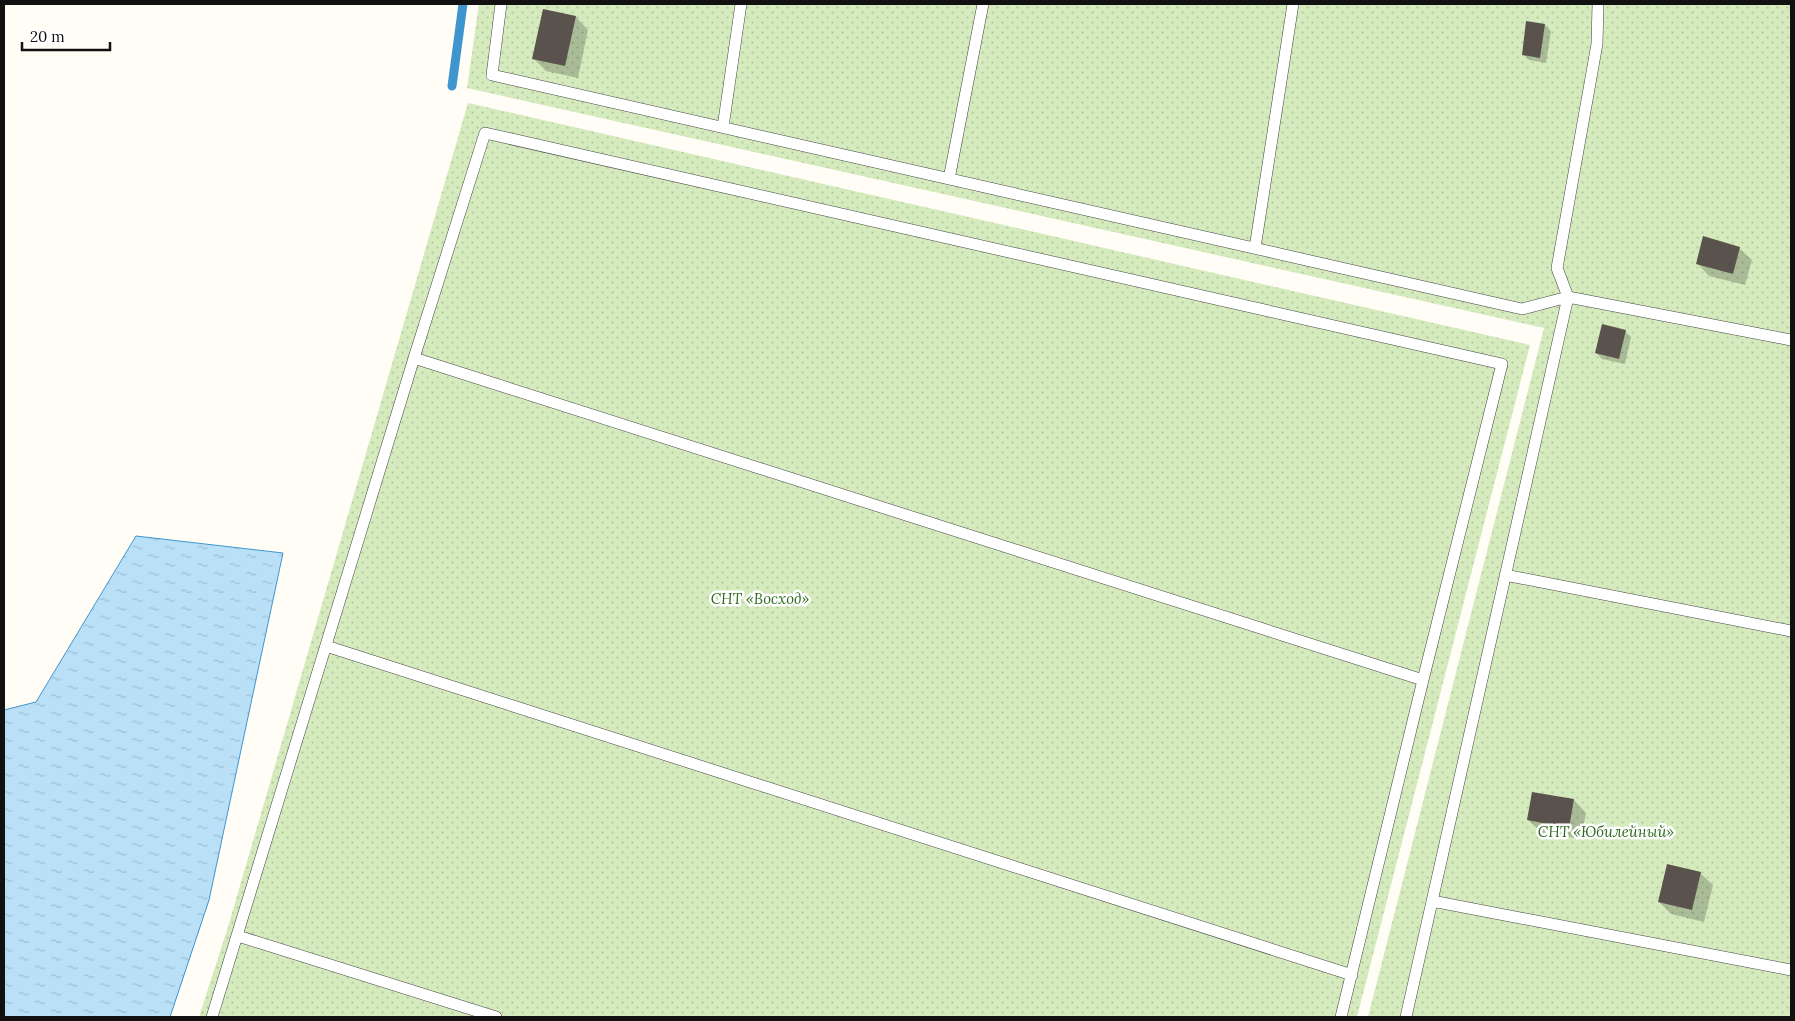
<svg xmlns="http://www.w3.org/2000/svg" width="1795" height="1021" font-family="Lora,serif">
	<style>
		.green { fill: url(#green-dots) }
		.water { fill: url(#water-ripples); stroke: #3f96cf }
		.shadow { fill: #0003 }
		.lines { fill: none; stroke-linecap: round; stroke-linejoin: round }
		.stream { stroke: #3f96cf; stroke-width: 9 }
		.building { fill: #5a524d }
		.lane-casing { stroke: #444; stroke-width: 12 }
		.lane { stroke: #fff; stroke-width: 11 }
		.labels { text-anchor: middle; stroke-width: 5; stroke-linejoin: round; paint-order: stroke }
		.park-label { font-size: 15px; font-style: italic; fill: #2f6b1f; stroke: #fff }
	</style>
	<defs>
		<pattern id="green-dots" width="8" height="8" patternUnits="userSpaceOnUse" patternTransform="scale(1.25)"><rect width="8" height="8" fill="#d5ebbd"/><path d="M2 2h.1M6 6h.1" fill="none" stroke="#b6c8a1" stroke-width="1.8" stroke-linecap="round"/></pattern>
		<pattern id="water-ripples" width="26" height="14" patternUnits="userSpaceOnUse" patternTransform="scale(1.25)"><rect width="26" height="14" fill="#b9e0f7"/><path d="M2 4q2-2 4 0t4 0M15 11q2-2 4 0t4 0" fill="none" stroke="#9ebfd3"/></pattern>
	</defs>
	<rect width="100%" height="100%" fill="#fffdf5"/>
	<path class="green" d="M479 4H1791V1017H1368L1544 328 467 88Z
		M468 103 1530 345 1357 1017H199L228 927Z"/>
	<path class="water" d="M136 536 283 553 209 900 170 1017H4V710L36 702Z"/>
	<path class="shadow" d="M544 10 576 17 588 30 578 78 546 71 533 58Z
		M1545 25 1551 31 1546 63 1529 60 1523 54Z
		M1739 248 1752 260 1745 285 1709 276 1697 263Z
		M1625 331 1631 337 1625 364 1602 359 1596 353Z
		M1574 800 1586 813 1581 839 1541 832 1528 820Z
		M1700 873 1713 885 1704 922 1671 914 1659 902Z"/>
	<g class="lines">
		<path class="stream" d="M452 86 463 4"/>
	</g>
	<path class="building" d="M543 9 576 16 565 66 532 59Z
		M1526 21 1545 24 1540 58 1522 55Z
		M1703 236 1740 247 1733 274 1696 264Z
		M1602 324 1626 330 1619 359 1595 353Z
		M1532 792 1574 799 1569 828 1527 820Z
		M1667 864 1701 872 1692 910 1658 902Z"/>
	<g class="lines">
		<defs>
			<path id="lane" d="M501 4 492 75 1522 309 1568 297 1557 268 1597 44 1598 4
				M723 127 741 4
				M949 179 983 4
				M1255 248 1293 4
				M414 358 1423 680
				M1505 575 1791 631
				M326 646 1352 975
				M1432 901 1791 970
				M238 936 496 1017
				M212 1017 414 358 485 133 1502 364 1423 680 1341 1017
				M1406 1017 1568 297 1791 340"/>
		</defs>
		<use href="#lane" class="lane-casing"/>
		<use href="#lane" class="lane"/>
	</g>
	<g class="labels">
		<g class="park-label">
			<text x="760" y="604">СНТ «Восход»</text>
			<text x="1606" y="837">СНТ «Юбилейный»</text>
		</g>
	</g>
	<rect width="1795" height="1021" fill="none" stroke="#111111" stroke-width="10"/>
	<path d="M22 42v8h88v-8" fill="none" stroke="#111111" stroke-width="2.5"/>
	<text x="30" y="42" font-size="15" fill="#111111" stroke="#ffffff" stroke-width="4" paint-order="stroke">20 m</text>
</svg>
